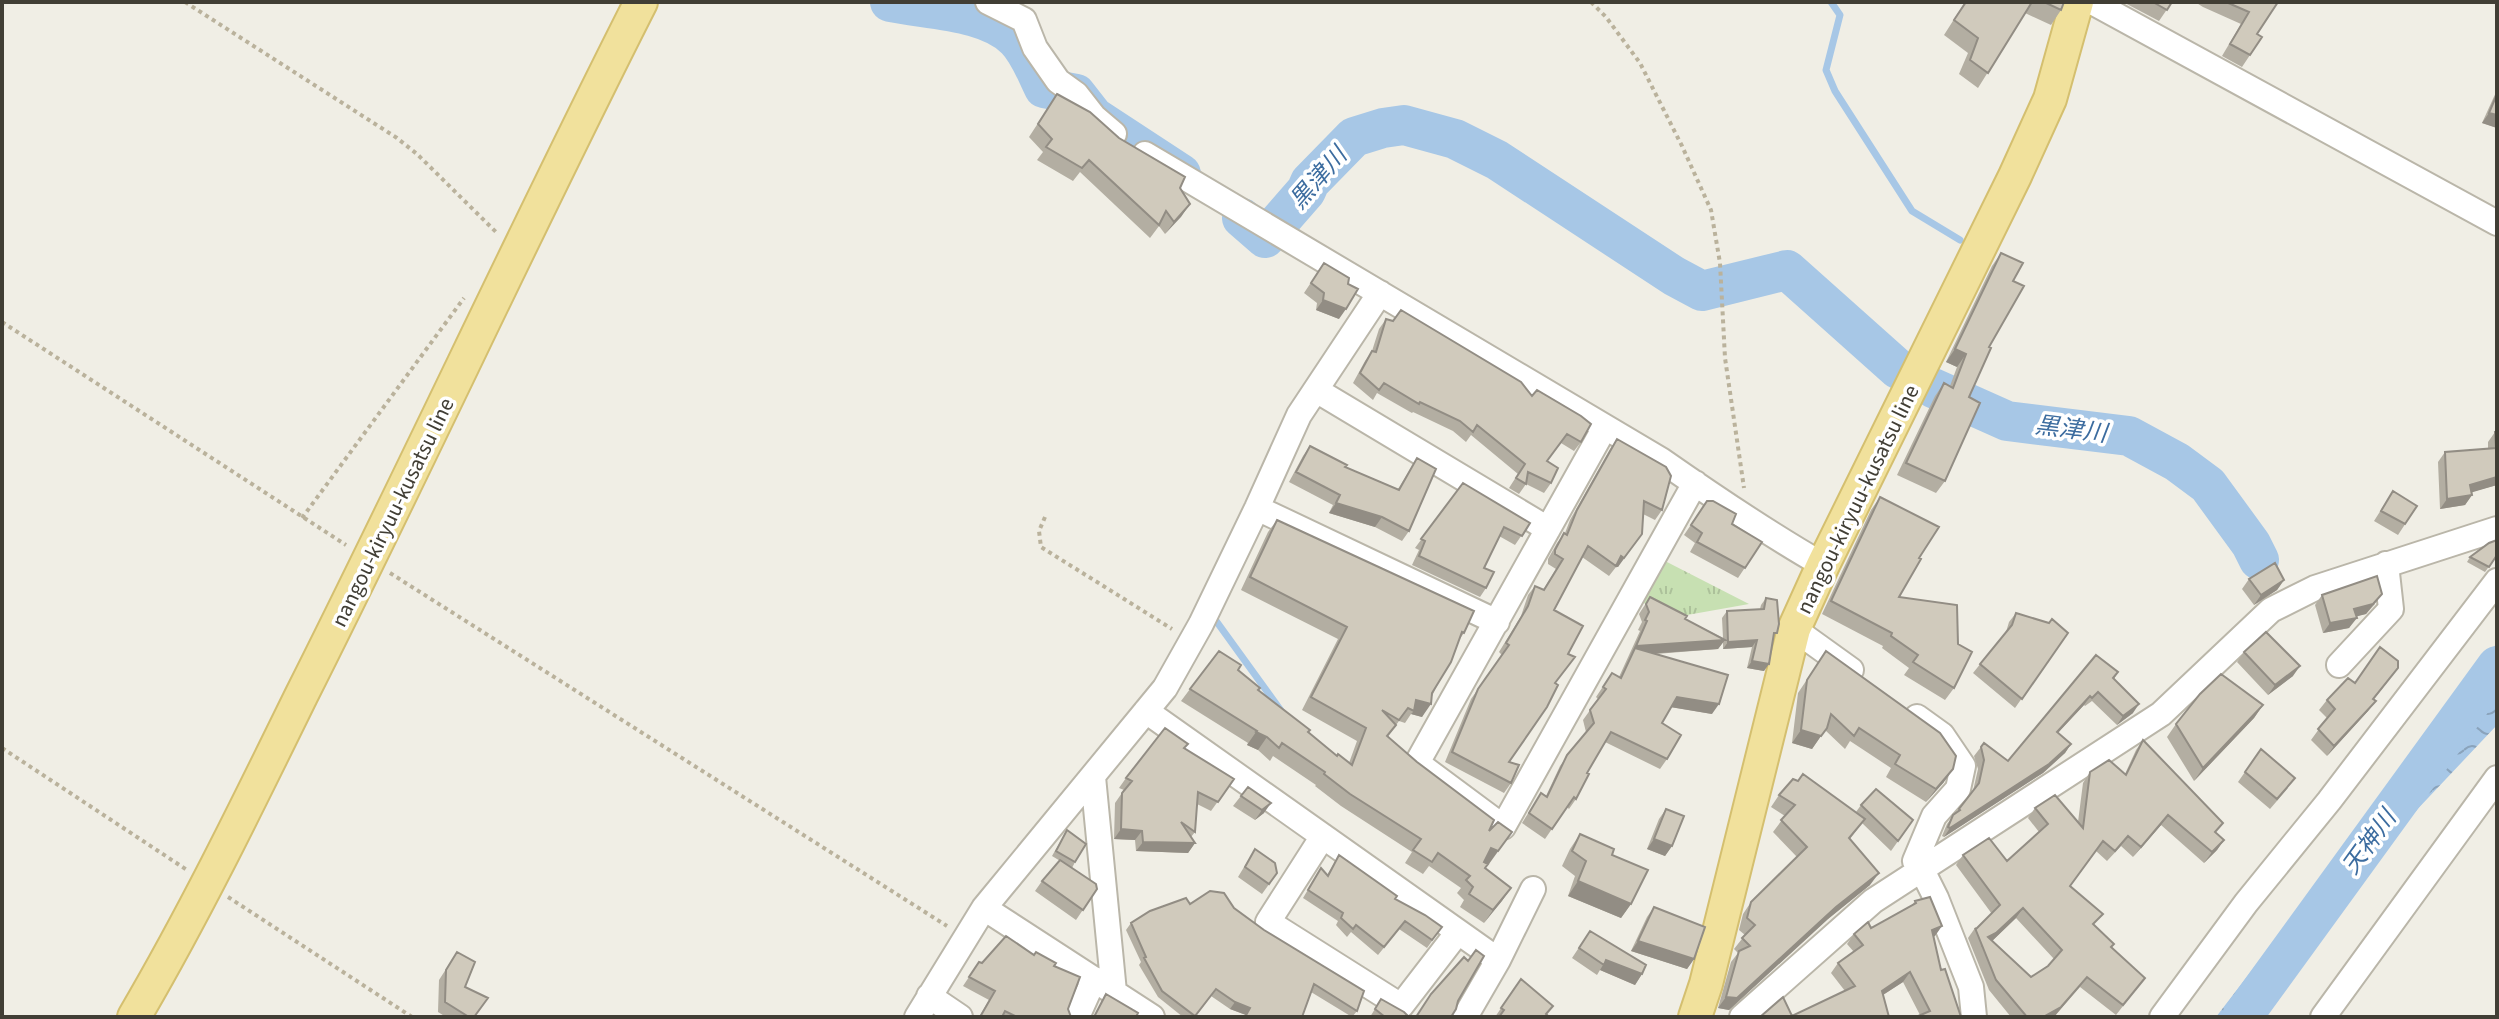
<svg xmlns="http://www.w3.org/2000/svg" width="2499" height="1019" font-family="'Source Sans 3','Noto Sans JP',sans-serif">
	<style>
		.park { fill: url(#park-tufts) }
		.water { fill: url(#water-waves) }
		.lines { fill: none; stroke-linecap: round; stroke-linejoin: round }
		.stream { stroke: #a7c7e6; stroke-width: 7 }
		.river { stroke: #a7c7e6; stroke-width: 40 }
		.minor-casing { stroke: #bab6a9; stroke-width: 28 }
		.major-casing { stroke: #d4bf6f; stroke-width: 36 }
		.path { stroke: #bab29c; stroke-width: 4; stroke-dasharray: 4 4; stroke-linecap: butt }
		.minor { stroke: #fff; stroke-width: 24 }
		.major { stroke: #f1e19c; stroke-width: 32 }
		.wall { fill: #b3aea2; fill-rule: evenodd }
		.shaded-wall { fill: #928d84 }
		.building { fill: #d0cabc; stroke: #928d84; stroke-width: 2; fill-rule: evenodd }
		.labels { text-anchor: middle; stroke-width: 7; stroke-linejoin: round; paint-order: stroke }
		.street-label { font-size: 22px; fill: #413e35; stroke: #fff }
		.water-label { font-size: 24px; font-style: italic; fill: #3c6c9f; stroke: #fff }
	</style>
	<defs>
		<pattern id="park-tufts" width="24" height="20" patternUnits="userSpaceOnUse" patternTransform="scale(2)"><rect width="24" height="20" fill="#c7e0b2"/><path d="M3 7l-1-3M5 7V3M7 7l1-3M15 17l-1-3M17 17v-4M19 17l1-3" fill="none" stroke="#acc19a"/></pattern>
		<pattern id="water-waves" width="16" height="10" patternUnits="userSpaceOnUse" patternTransform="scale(2)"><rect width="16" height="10" fill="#a7c7e6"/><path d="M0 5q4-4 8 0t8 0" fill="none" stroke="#8aa3bb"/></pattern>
	</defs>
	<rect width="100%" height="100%" fill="#f0eee5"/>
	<path class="park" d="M1665 561 1749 604 1676 617 1639 601Z"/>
	<path class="water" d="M2497 643V725L2273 962 2242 1017H2216L2292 918 2353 845 2429 780 2456 733 2486 657Z"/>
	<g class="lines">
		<path class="stream" d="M1831 2 1840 15 1826 70 1835 91 1912 211 1960 240
			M1214 618 1282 712"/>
		<path class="river" d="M890 2C929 10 987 10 1016 39 1029 52 1036 72 1044 88L1076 94 1094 117 1181 174
			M1242 218 1265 238 1306 191 1310 182 1354 137 1383 128 1404 125 1455 139 1497 160 1674 276 1702 291 1787 270 1898 369
			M1933 388 2007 421 2129 436 2177 462 2208 485 2251 544 2259 560
			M2242 1017 2497 666"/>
		<defs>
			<path id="minor" d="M988 2 1024 20 1035 48 1058 81 1076 94 1094 117 1114 134
				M2092 2 2497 223
				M1145 154 1661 460C1714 497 1767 533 1823 565
				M1316 390 1548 529
				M1605 427 1417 763 1503 827 1695 483
				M1257 508 1497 622
				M1794 629 1851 670
				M2339 665 2391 609 2386 564
				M1146 711 1498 960 1533 889
				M1917 717 1942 735 1963 766 1958 789 1934 816 1915 861 1922 870 1936 898 1971 987 1974 1017
				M1093 777 1114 992
				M1323 836 1268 922 1401 1006 1458 932
				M984 908 1152 1017
				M929 996 960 1017
				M917 1017 984 908 1165 688 1201 624 1257 508 1299 415 1380 293
				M1077 1017 1094 979
				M1465 1017 1498 960
				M1742 1017 1873 901 2161 714 2271 610 2315 588 2497 529
				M2162 1017 2246 903 2329 801 2497 581
				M2323 1017 2497 778"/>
			<path id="major" d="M134 1017C195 913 248 804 301 696 417 466 524 232 641 2
				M1695 1017 1706 984 1794 629 1823 565 2015 176 2050 99 2077 2"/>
		</defs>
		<use href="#minor" class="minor-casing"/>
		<use href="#major" class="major-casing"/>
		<path class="path" d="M185 2 397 138 417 154 497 233
			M1591 2 1606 17 1640 63 1682 146 1711 210 1720 263 1725 358 1744 488
			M2 322 346 545
			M1045 517 1039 531 1041 547 1172 629
			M302 518 464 298
			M390 573 947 926
			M2 748 187 870
			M228 897 412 1017"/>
		<use href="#minor" class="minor"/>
		<use href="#major" class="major"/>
	</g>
	<path class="wall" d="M1965 2H2064L2061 10 2051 25 2025 13 1978 88 1959 74 1968 53 1944 35Z
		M2123 2H2172L2159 21Z
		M2195 2H2278L2257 34 2262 37 2242 67 2222 56 2241 24 2203 7Z
		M2497 90V128L2482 123Z
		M1057 94 1119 138 1180 188 1190 204 1165 234 1159 226 1150 238 1080 172 1073 181 1037 160 1043 152 1029 137Z
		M2001 253 2013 281 1989 347 1969 397 1945 481 1936 493 1897 475 1935 396 1944 383 1950 386 1957 367 1946 362 1992 266Z
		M1324 263 1339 319 1316 310 1317 303 1304 293Z
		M1386 319 1532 396 1581 442 1574 451 1561 443 1547 461 1551 483 1544 493 1526 484 1519 494 1509 488 1518 474 1471 435 1466 442 1453 431 1413 412 1412 413 1377 393 1373 400 1353 383 1365 361 1372 351 1379 329Z
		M2495 432 2497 485 2471 492 2472 495 2465 505 2440 509 2438 462 2445 452 2488 449V442Z
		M1617 439 1662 510 1655 520 1643 514 1618 567H1616L1609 576 1582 557 1554 610 1568 654 1555 683 1509 762 1511 783 1504 793 1445 762 1471 699 1502 655 1499 652 1521 616 1528 595 1535 586 1543 590 1556 569 1548 564V559L1557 543 1565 533 1570 520 1610 449Z
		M1310 446 1345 467 1398 489 1417 458 1409 531 1402 541 1375 527 1329 513 1333 505 1289 482 1303 456Z
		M1463 483 1530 523 1515 545 1499 536 1484 568 1486 588 1480 597 1412 565 1419 550 1415 548Z
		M2393 491 2417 506 2398 535 2374 521Z
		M1880 497 1919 558 1899 597 1954 688 1945 700 1904 675 1909 668 1882 648 1883 646 1822 614 1871 510Z
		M1707 501 1732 524 1762 542 1738 578 1690 552 1695 543 1684 535Z
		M1277 520 1464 633 1459 640 1422 717 1411 714 1405 723 1399 721 1388 736 1489 831V864L1484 862 1485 868 1511 888 1484 923 1460 907 1464 900 1457 893 1461 888 1429 866 1423 874 1405 863 1412 852 1341 806 1315 786 1316 785 1273 756 1270 761 1258 750 1247 745 1248 743 1181 701 1190 689 1238 670 1258 690 1308 732 1337 756 1349 763 1357 741 1302 710 1338 639 1241 590 1268 532Z
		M2497 555 2485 572 2467 562 2470 557Z
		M2249 579 2284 580 2277 590 2254 605 2242 589Z
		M2322 595 2375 604 2366 614 2356 616 2349 628 2323 633 2315 605Z
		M1650 597 1685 619 1723 638 1722 618 1727 611 1760 609 1761 605 1766 598 1774 637 1764 671 1747 668 1752 647 1723 649V642L1718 649 1656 654 1712 714 1671 707 1662 723 1667 759 1660 769 1605 742 1587 773 1576 799 1569 809 1567 807 1545 839 1522 823 1541 793 1546 796 1560 766 1586 732 1583 720 1598 699 1596 697 1612 673 1619 677 1640 631 1638 630 1642 622 1639 614Z
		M2016 613 2049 623 2068 633 2015 708 1973 673 2006 632 2009 622Z
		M1826 651 1944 782 1926 802 1886 777 1891 768 1850 741 1845 749 1825 730 1812 749 1792 743 1798 693Z
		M2244 652 2293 676 2268 695 2237 662Z
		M2398 668 2374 699 2368 711 2327 756 2311 740 2327 718 2319 710 2327 700 2355 683Z
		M2118 672 2114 679 2133 713 2117 725 2092 701 2085 706 2084 705 2058 733 2071 744 2065 753 2043 773 1944 837 1942 836 1947 824 1973 791 1978 769 1974 756 1984 743 2008 761Z
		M2263 705 2254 718 2194 781 2167 737 2176 724Z
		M2143 740 2216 833 2224 840 2217 850 2204 863 2161 825 2133 857 2121 846 2107 861 2096 851 2070 886 2094 925 2112 948 2145 978 2116 1015 2080 987 2054 1017H2011L1989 990 1968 938 1975 928 1976 929 1992 914 1956 865 1963 855 2007 861 2039 832 2028 818 2035 808 2078 822 2083 783 2090 772 2125 774 2136 750ZM2016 918 2054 959 2048 966 2031 977 1992 941Z
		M1185 749 1234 779 1211 811 1197 804 1195 832 1191 837 1195 843 1188 853 1136 851 1135 840 1114 839 1115 803 1124 790 1119 788 1126 778Z
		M2261 749 2288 788 2270 809 2238 782Z
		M1248 787 1264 813 1255 820 1233 806Z
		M1779 795 1856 812 1861 805 1913 820 1891 851 1862 823 1850 839 1870 885 1828 919 1729 1010 1718 1008 1731 962 1738 953 1734 949 1745 935 1739 930 1743 914 1751 902 1797 857 1773 832 1785 816 1771 807Z
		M1666 809 1672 846 1665 856 1647 849 1659 819Z
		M1067 830 1075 862 1072 868 1052 856Z
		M1580 834 1631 904 1621 918 1568 896 1575 876 1562 866 1570 849Z
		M1255 849 1277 873 1262 894 1238 877Z
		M1339 855 1395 899 1442 927 1427 948 1399 929 1378 955 1351 932 1347 937 1336 925 1338 921 1303 898 1321 868 1327 875Z
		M1042 881 1097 889 1076 920 1035 891Z
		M1915 901 1935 936 1933 937 1941 970 1961 1017 1920 1015 1903 982 1883 995 1792 1016 1845 991 1831 973 1838 963 1854 952 1847 944 1854 934 1871 928 1912 905Z
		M1190 904 1234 908 1357 1011 1352 1017 1311 992 1246 1015 1230 1009 1211 996 1195 1017H1183L1158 997 1139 965 1141 962 1126 930 1131 923Z
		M1654 907 1694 959 1687 969 1631 951 1647 917Z
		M1590 931 1642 974 1635 985 1600 970 1597 975 1572 958Z
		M457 952 465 987 475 1017H446L438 1012 439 980Z
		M1034 955 1054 966 1071 1017H979L989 1000 963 986 979 962 982 963Z
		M1521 979 1547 1015 1549 1017H1495Z
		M1381 999 1409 1017H1370Z"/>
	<path class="shaded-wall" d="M2489 113 2497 115V128L2482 123Z
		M1190 204 1181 217 1165 234 1174 222Z
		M1323 300 1346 309 1339 319 1316 310Z
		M1955 349 1966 354 1957 367 1946 362Z
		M2497 477V485L2463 495 2470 485Z
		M2472 495 2465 505 2440 509 2447 499Z
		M1336 503 1382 517 1375 527 1329 513Z
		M1642 534 1618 567 1614 566 1621 556Z
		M2284 580 2277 590 2254 605 2261 595Z
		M2382 594 2366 614 2347 619 2354 609Z
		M2357 618 2349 628 2323 633 2330 623Z
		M1725 640 1718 649 1632 655 1635 648 1629 656 1636 646Z
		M1757 640 1752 647 1723 649 1728 642Z
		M1752 661 1769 664 1764 671 1747 668Z
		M2300 666 2293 676 2268 695 2275 685Z
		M2090 696 2084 705 2050 741 2057 732Z
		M1677 697 1719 704 1712 714 1670 707Z
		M1416 700 1431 704 1422 717 1411 714 1414 711Z
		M2376 701 2368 711 2327 756 2334 746Z
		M2139 704 2133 713 2117 725 2123 716Z
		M2263 705 2254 718 2194 781 2203 768Z
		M1801 730 1821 736 1812 749 1792 743Z
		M1256 732 1267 737 1258 750 1247 745Z
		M2071 744 2065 753 2043 773 1944 837 1950 828Z
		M1953 769 1944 782 1926 802 1936 789Z
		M1271 803 1264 813 1255 820 1262 810Z
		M2168 815 2161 825 2133 857 2141 847Z
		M1121 829 1142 831 1135 840 1114 839Z
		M1512 832 1489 864 1482 861 1491 848Z
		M1654 839 1672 846 1665 856 1647 849Z
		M2224 840 2217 850 2204 863 2212 852Z
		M1143 842 1195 843 1188 853 1136 851Z
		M1879 873 1870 885 1828 919 1729 1010 1718 1008 1726 997Z
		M1578 881 1631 904 1621 918 1568 896Z
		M1511 888 1502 901 1484 923 1493 910Z
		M2023 908 2016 918 1989 944 1981 947 1988 937Z
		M1942 926 1935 936 1925 940 1932 930Z
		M1638 941 1694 959 1687 969 1631 951Z
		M1606 960 1642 974 1635 985 1600 970Z
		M1910 972 1903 982 1875 1000 1882 991Z
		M2087 977 2054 1017H2043Z
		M1235 1002 1250 1008 1246 1015 1230 1009Z"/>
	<path class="building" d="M1966 2H2032L1988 73 1970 60 1978 38 1954 20Z
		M2044 2H2064L2061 10Z
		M2153 2H2172L2167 10Z
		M2226 2H2278L2257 34 2262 37 2250 55 2230 44 2249 12Z
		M1057 94 1090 112 1119 138 1185 177 1180 188 1190 204 1174 222 1166 211 1159 225 1089 160 1082 168 1046 147 1052 139 1038 124Z
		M2497 94V115L2489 113Z
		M2001 253 2023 263 2013 281 2024 286 1989 347 1991 348 1969 397 1980 403 1945 481 1906 463 1944 383 1953 388 1966 354 1955 349Z
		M1324 263 1349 278 1348 284 1358 289 1346 309 1323 300 1324 293 1311 283Z
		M1401 310 1521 382 1532 396 1537 390 1581 416 1591 424 1581 442 1567 434 1547 461 1558 468 1551 483 1528 472 1526 484 1516 478 1525 464 1477 425 1473 432 1460 421 1420 402 1419 404 1384 383 1379 390 1360 373 1372 351 1376 352 1386 319 1393 321Z
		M2495 432H2497V477L2470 485 2472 495 2447 499 2445 452 2496 448Z
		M1617 439 1666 467 1671 476 1662 510 1644 501 1642 534 1624 558 1621 556 1616 566 1588 546 1554 610 1583 626 1568 654 1575 657 1555 683 1558 685 1547 707 1509 762 1519 765 1511 783 1452 752 1478 689 1509 645 1506 643 1528 606 1535 586 1544 590 1563 559 1555 554V550L1564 533 1567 535 1577 510Z
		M1310 446 1347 465 1345 467 1399 490 1417 458 1436 469 1409 531 1382 517 1336 503 1340 495 1296 472Z
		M1463 483 1530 523 1522 536 1504 527 1484 568 1494 572 1486 588 1419 556 1425 541 1421 539Z
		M2393 491 2417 506 2405 524 2381 511Z
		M1880 497 1939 527 1919 558 1921 559 1899 597 1957 605 1958 644 1972 652 1954 688 1913 662 1918 655 1891 636 1892 633 1831 601Z
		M1707 501H1713L1736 514 1732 524 1762 542 1745 568 1697 542 1702 533 1691 525Z
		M1277 520 1474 611 1464 633 1462 632 1451 662 1432 693 1431 704 1416 700 1414 711 1408 708 1399 720 1382 710 1396 725 1387 736 1417 762 1494 820 1489 831 1498 822 1512 832 1498 851 1491 848 1484 862 1488 864 1485 868 1511 888 1493 910 1469 894 1473 887 1466 880 1470 876 1438 853 1432 862 1413 850 1421 839 1350 794 1324 774 1325 772 1282 743 1279 748 1267 737 1256 732 1257 731 1190 689 1219 651 1241 665 1238 670 1260 688 1258 690 1310 730 1308 732 1337 756 1338 754 1352 765 1366 728 1311 697 1347 627 1250 577Z
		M2497 540V555L2489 567 2470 557 2489 543Z
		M2275 563 2284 580 2261 595 2249 579Z
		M2377 576 2382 594 2373 604 2354 609 2357 618 2330 623 2322 595Z
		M1650 597 1687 616 1685 619 1725 640 1636 646 1647 621 1645 620 1649 612 1646 604Z
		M1766 598 1777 600 1779 624 1777 633H1774L1769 664 1752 661 1757 640 1728 642 1727 611 1764 609Z
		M2016 613 2049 623 2052 619 2068 633 2022 699 1980 664 2012 625Z
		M2266 632 2300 666 2275 685 2244 652Z
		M2380 647 2398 661V668L2373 699 2376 701 2334 746 2318 729 2335 709 2327 700 2348 678 2355 683Z
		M1635 648 1728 675 1719 704 1677 697 1662 723 1681 735 1667 759 1611 732 1587 773 1589 774 1576 799 1574 797 1552 829 1529 813 1541 793 1547 797 1567 755 1594 723 1590 710 1606 689 1603 687 1612 673 1621 678Z
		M1826 651 1940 733 1956 756 1953 769 1936 789 1895 764 1900 755 1859 728 1854 736 1831 714 1827 728 1821 736 1801 730 1807 680Z
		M2096 655 2118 672 2113 678 2139 704 2123 716 2098 692 2092 698 2090 696 2057 732 2071 744 2049 764 1950 828 1948 827 1953 815 1960 810 1959 809 1979 783 1984 760 1981 747 1984 743 2008 761Z
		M2221 674 2263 705 2203 768 2176 724 2200 694Z
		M1165 728 1188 744 1184 748 1234 779 1218 802 1198 792 1195 832 1181 822 1195 843 1143 842 1142 831 1121 829 1122 793 1132 781 1126 778Z
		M2143 740 2223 823 2215 832 2224 840 2212 852 2168 815 2141 847 2128 836 2115 851 2103 841 2070 886 2103 914 2093 924 2114 944 2111 947 2145 978 2123 1005 2087 977 2061 1007 2043 1017H2027L1996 980 1975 928 1976 929 2000 905 1963 855 1989 838 2007 861 2048 824 2035 808 2055 795 2083 828 2090 772 2109 760 2126 775ZM2023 908 2062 950 2048 966 2031 977 1988 937 1996 933Z
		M2261 749 2295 778 2277 799 2245 772Z
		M1803 774 1865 819 1849 838 1879 873 1836 907 1737 998 1726 997 1739 951 1750 946 1742 938 1755 925 1747 918 1751 902 1807 847 1781 820 1795 805 1779 795 1793 779 1798 781Z
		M1248 787 1271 803 1262 810 1241 796Z
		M1876 789 1913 820 1898 841 1861 805Z
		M1666 809 1684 816 1672 846 1654 839Z
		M1067 830 1086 844 1075 862 1056 851Z
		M1580 834 1614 849 1612 855 1648 870 1631 904 1578 881 1586 861 1572 851Z
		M1255 849 1275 863 1277 873 1269 884 1245 867Z
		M1339 855 1397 896 1395 899 1425 915 1442 927 1432 940 1405 921 1384 947 1356 925 1353 929 1341 918 1343 913 1308 890 1321 868 1328 876Z
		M1060 860 1096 884 1097 889 1083 910 1042 881Z
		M1210 891 1224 893 1234 908 1264 930 1364 991 1357 1011 1314 984 1302 1017H1245L1250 1008 1235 1002 1216 989 1195 1016 1162 991 1144 958 1146 957 1131 923 1150 911 1186 898 1190 904Z
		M1930 897 1942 926 1932 930 1941 970 1945 969 1961 1017H1916L1930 1011 1910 972 1882 991 1889 1017H1760L1783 997 1792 1016 1855 986 1838 963 1863 945 1854 934 1868 922 1871 928 1916 903 1915 901Z
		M1654 907 1705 927 1694 959 1638 941Z
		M1590 931 1646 965 1642 974 1606 960 1604 965 1579 948Z
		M1006 936 1034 955 1036 952 1056 963 1054 966 1080 977 1068 1009 1071 1017H1017L1005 1011 1002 1017H980L995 991 969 977 979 962 982 963Z
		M1476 950 1484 956 1458 1001 1456 1009 1451 1017H1416L1431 994 1464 957 1468 961Z
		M457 952 475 962 465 987 488 998 474 1017H469L445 1002 446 970Z
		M1521 979 1553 1006 1546 1014 1549 1017H1499L1504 1010 1501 1008Z
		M1106 994 1138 1013 1136 1017H1094Z
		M1381 999 1404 1012 1409 1017H1385L1375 1009Z"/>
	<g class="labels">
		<g class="street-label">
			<text transform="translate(1857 499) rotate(-64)" y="8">nangou-kiryuu-kusatsu line</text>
			<text transform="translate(392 512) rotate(-64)" y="8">nangou-kiryuu-kusatsu line</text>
		</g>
		<g class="water-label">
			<text transform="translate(1318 178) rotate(-49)" y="8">黒津川</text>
			<text transform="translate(2071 429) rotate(7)" y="8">黒津川</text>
			<text transform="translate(2369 842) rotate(-54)" y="8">天神川</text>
		</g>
	</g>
	<rect width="2499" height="1019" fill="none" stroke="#413e35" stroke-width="8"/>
</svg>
